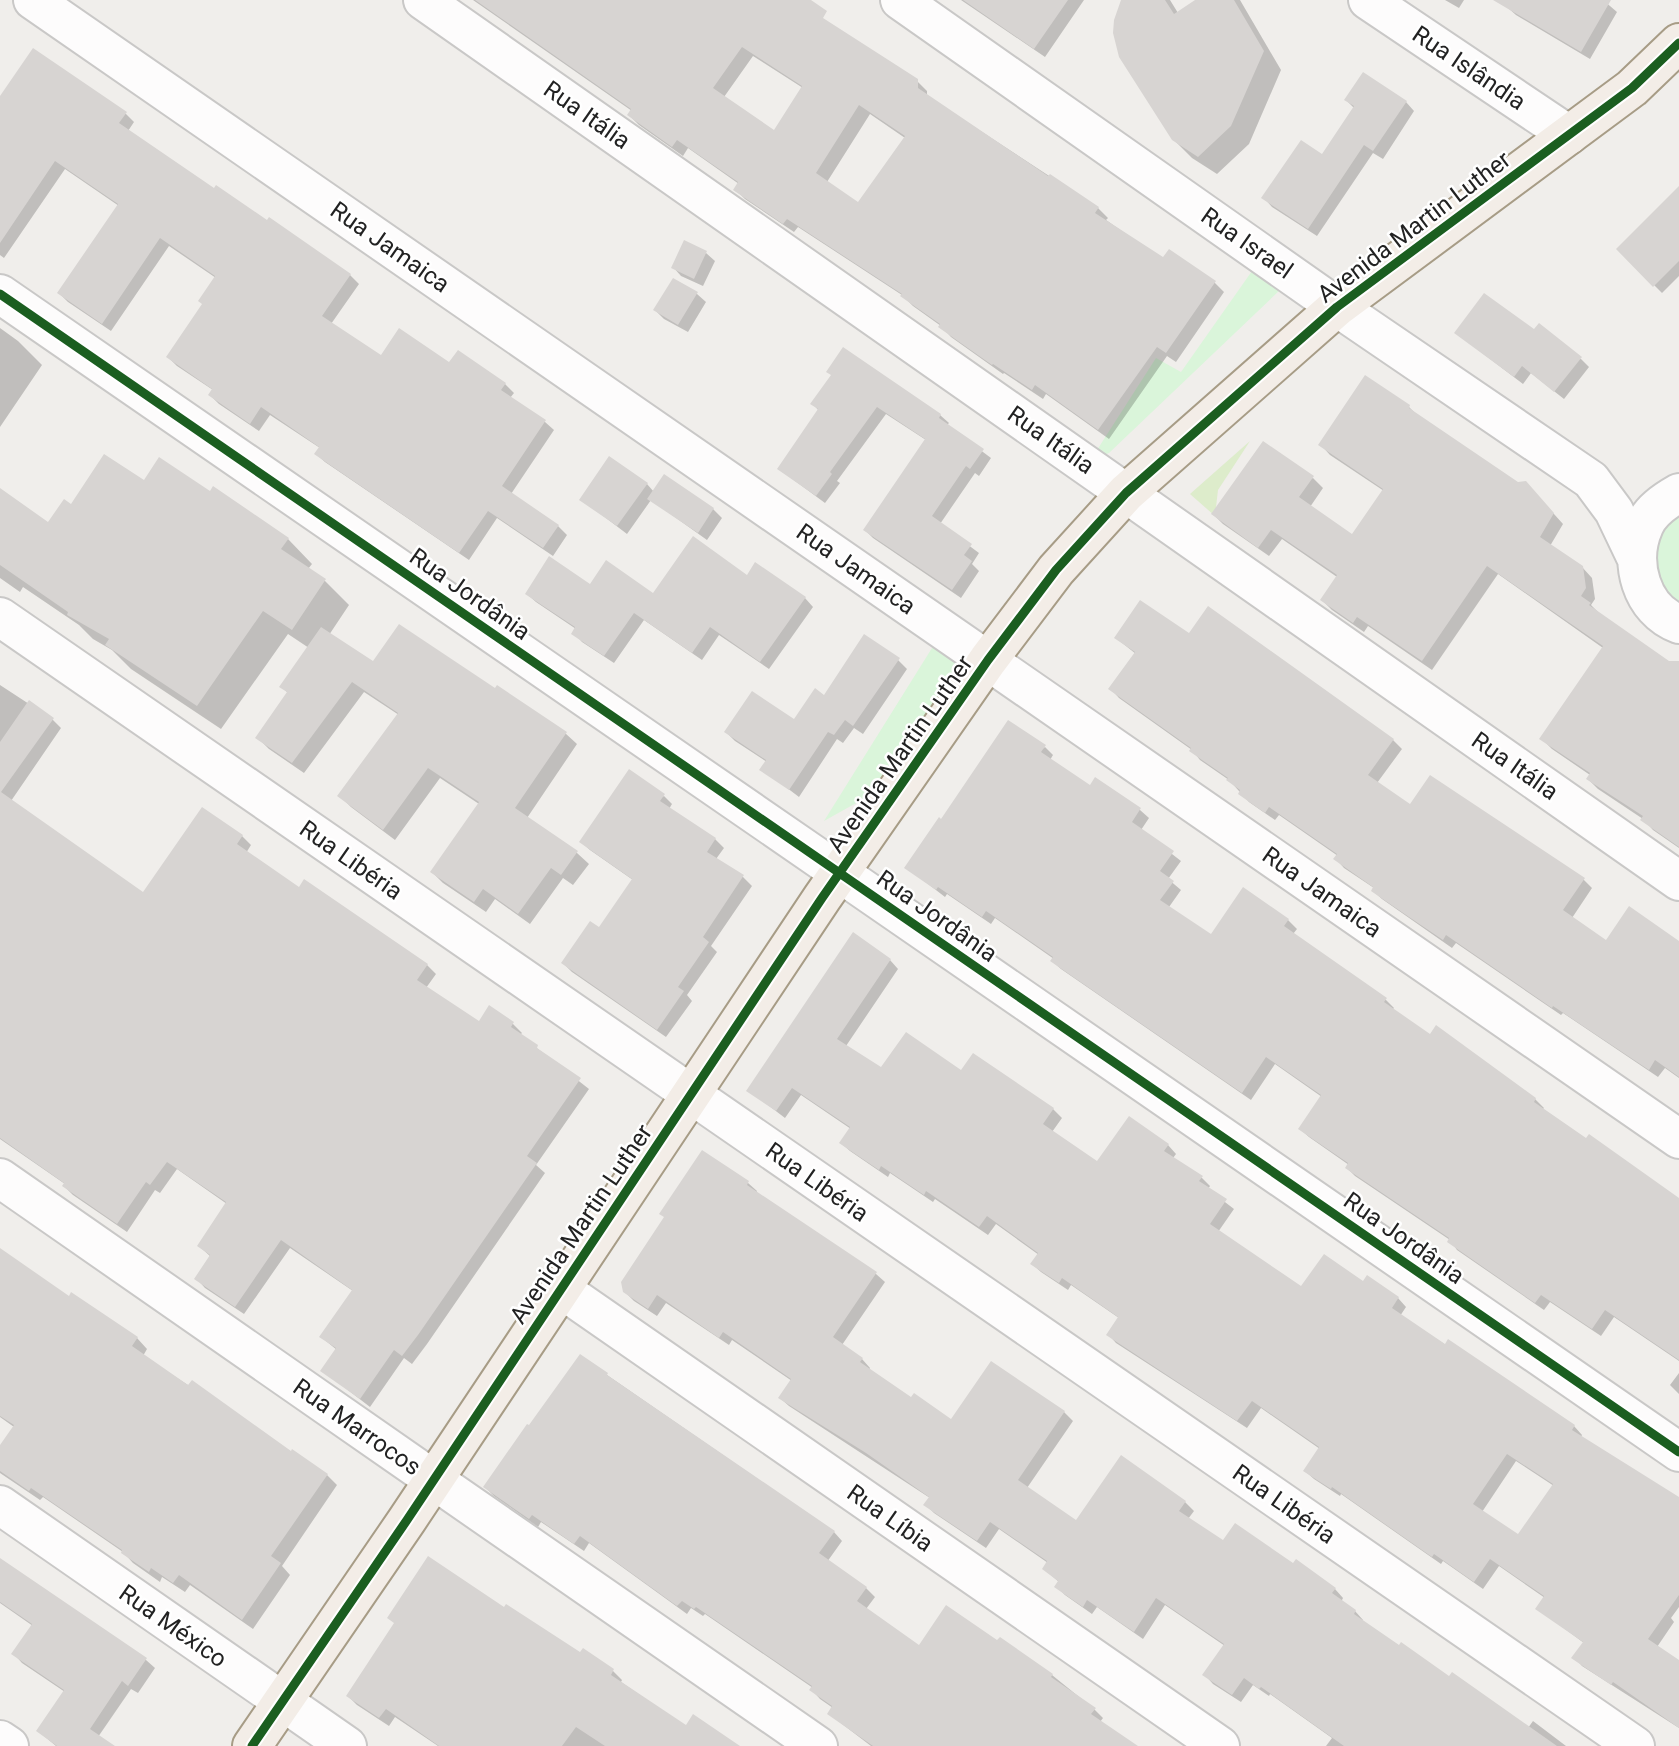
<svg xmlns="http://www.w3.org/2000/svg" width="1679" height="1746" font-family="Roboto,sans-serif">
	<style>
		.grass { fill: #ddeccb }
		.park { fill: #daf5da }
		.shadow { fill: #0003; fill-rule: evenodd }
		.building { fill: #d7d4d2; fill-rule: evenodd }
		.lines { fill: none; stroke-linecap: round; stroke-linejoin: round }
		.minor-casing { stroke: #c9c8c7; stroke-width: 42 }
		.tertiary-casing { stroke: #c9c8c7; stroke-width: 42 }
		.primary-casing { stroke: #a79c86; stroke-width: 42 }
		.minor { stroke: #fdfcfc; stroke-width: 38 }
		.tertiary { stroke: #fdfcfc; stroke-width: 38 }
		.primary { stroke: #f3ede7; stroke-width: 38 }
		.cycleway-casing { stroke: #fff; stroke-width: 13 }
		.cycleway { stroke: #1b5e20; stroke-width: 9 }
		.labels { text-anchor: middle; stroke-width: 5; stroke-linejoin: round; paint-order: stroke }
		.street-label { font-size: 24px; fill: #222; stroke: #fff }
	</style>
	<rect width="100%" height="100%" fill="#f0eeeb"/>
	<path class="grass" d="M1250 441 1218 490 1215 516 1190 494Z"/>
	<path class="park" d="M1252 271 1280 290 1109 453 1104 455 1097 450 1156 358 1181 372Z
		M1679 509V613L1658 596 1653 535Z
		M937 640 976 668 867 797 824 821Z"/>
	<path class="shadow" d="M473 0H794L917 81 927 91V96L1098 208 1108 218 1106 220 1163 260 1214 282 1224 292 1176 362 1167 356 1109 439 1046 394 1043 399 1004 373 1003 374 951 337 941 326 913 306 902 295 798 227 794 232 745 199 735 189 739 184 688 148 683 156 639 125 629 115 632 111ZM753 56 803 88 775 132 724 97ZM870 114 905 138 858 204 827 182Z
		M961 0H1084L1045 57Z
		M1123 0H1170L1178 13 1198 0H1240L1281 70 1249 144 1217 174 1192 158 1173 139Z
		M1445 0H1464L1459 8Z
		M1511 0H1603L1617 12 1590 59 1516 15 1507 7Z
		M0 98 126 114 134 122 128 131 214 190 350 275 359 284 331 324 381 358 450 365 505 384 514 393 510 398 545 422 554 430 511 494 558 526 567 535 553 556 497 518 469 560 325 462 316 454 320 448 270 415 259 431 219 404 210 395 213 390 177 366 168 357 204 305 216 278 169 246 111 331 68 302 59 293 119 206 65 169 4 258 0 255Z
		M1346 100 1406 102 1414 111 1383 159 1373 153 1317 236 1272 207 1264 198 1323 156 1354 108Z
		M1679 188V276L1662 293 1618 249Z
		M706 253 715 261 703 286 681 276 673 267Z
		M674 280 697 294 706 302 688 332 664 319 655 310Z
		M0 328 18 341 42 365 0 427Z
		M1456 333 1581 359 1589 367 1564 399 1531 373 1523 384Z
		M832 376 940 415 949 423 947 425 991 458 979 476 975 473 940 524 979 553 972 564 979 571 961 598 873 538 865 530 926 440 886 414 837 481 840 483 825 503 779 469 819 411 813 404Z
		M1409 407 1419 417 1518 484 1536 494 1563 524 1550 546 1582 567 1592 578 1595 599 1591 605 1601 615 1669 662 1679 663V848L1653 830 1643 819 1598 789 1588 779 1590 775 1552 749 1542 739 1603 648 1498 574 1432 670 1368 626 1364 632 1332 610 1322 600 1337 577 1282 539 1269 556 1223 524 1213 514 1313 478 1323 488 1310 507 1352 537 1384 491 1330 455 1320 444Z
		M144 482 210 493 288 539 312 564 308 569 325 581 349 605 329 635 374 663 495 691 565 733 577 744 527 818 577 853 589 864 573 885 563 878 530 924 495 899 486 912 443 883 432 872 479 804 440 778 395 840 351 807 340 796 399 715 364 692 304 773 269 749 258 738 288 693 281 686 309 648 288 634 221 729 131 669 112 650 93 639 79 625 23 587 20 592 0 578V490L48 524 71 506Z
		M647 484 654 492 713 509 722 518 707 540 651 500 627 534 581 499Z
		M747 577 805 598 813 607 769 669 719 635 702 660 644 620 614 663 582 642 574 633 576 629 536 602 527 594 591 586 654 595Z
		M1189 636 1393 740 1402 749 1377 783 1410 807 1583 879 1592 888 1572 918 1606 942 1679 943V1078L1665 1068 1658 1077 1563 1013 1561 1015 1456 943 1452 948 1382 899 1373 891 1374 888 1344 868 1336 859 1338 856 1279 815 1275 820 1249 802 1229 780 1200 760 1192 750 1119 698 1111 689 1136 654 1116 638Z
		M898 660 907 669 863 734 854 728 843 743 837 739 799 797 762 769 767 762 735 741 726 732 794 722 824 697Z
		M0 685 52 719 61 728 11 801 144 895 242 836 251 845 246 853 299 889 427 965 436 974 426 988 479 1023 513 1024 522 1033 520 1035 589 1089 536 1165 545 1173 427 1344 412 1364 404 1358 370 1407 322 1370 337 1350 321 1337 353 1291 290 1248 244 1314 205 1288 196 1278 211 1257 199 1246 227 1204 177 1169 160 1193 155 1190 127 1232 73 1195 64 1186 65 1184 0 1139Z
		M1045 747 1053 755 1050 760 1090 787 1095 780 1140 810 1149 818 1141 830 1181 861 1168 879 1181 890 1169 907 1212 937 1244 890 1288 920 1297 929 1293 934 1386 1000 1394 1008 1392 1010 1430 1036 1535 1099 1544 1108 1542 1110 1679 1200V1361L1614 1317 1601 1336 1550 1302 1544 1310 1457 1250 1450 1240 1355 1176 1347 1168 1349 1165 1309 1137 1300 1129 1322 1097 1275 1064 1251 1100 1061 969 1052 961 1054 959 995 918 991 924 947 894 945 897 906 867 942 821Z
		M664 796 672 804 669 809 715 839 724 848 716 859 743 877 752 886 711 946 717 952 687 995 692 1001 666 1037 572 972 563 963 599 930 633 880 590 850 581 842Z
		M890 960 898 969 846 1046 882 1070 961 1073 973 1055 1053 1109 1062 1118 1052 1132 1098 1164 1168 1145 1176 1154 1173 1158 1202 1178 1210 1186 1208 1189 1234 1209 1218 1232 1302 1289 1363 1283 1398 1298 1406 1307 1400 1316 1574 1426 1582 1435 1581 1437 1679 1501V1607L1671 1618 1674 1622 1657 1647 1679 1662V1728L1582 1666 1574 1657 1584 1643 1538 1609 1545 1598 1499 1566 1483 1589 1443 1561 1441 1564 1341 1494 1340 1496 1314 1479 1305 1471 1320 1449 1261 1408 1247 1428 1116 1343 1108 1334 1119 1318 1071 1285 1068 1290 1041 1272 1032 1264 1039 1255 996 1224 988 1235 935 1199 933 1202 890 1173 888 1177 850 1151 841 1143 851 1129 801 1095 785 1118 748 1090ZM1516 1461 1554 1486 1518 1536 1482 1512Z
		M703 1152 748 1183 757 1191 756 1193 876 1274 885 1282 842 1345 862 1359 870 1368 869 1370 911 1399 951 1421 1064 1412 1073 1421 1027 1488 1076 1522 1121 1457 1185 1502 1194 1511 1188 1519 1223 1543 1294 1565 1335 1589 1343 1598 1341 1602 1355 1611 1363 1620 1362 1622 1528 1728 1533 1721 1566 1746H1326L1332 1738 1270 1694 1269 1696 1253 1685 1241 1702 1213 1684 1205 1675 1225 1646 1165 1605 1143 1639 1097 1607 1092 1614 1065 1595 1056 1586 1059 1582 1044 1569 1048 1563 999 1529 986 1548 934 1513 926 1505 930 1498 789 1406 780 1398 792 1381 732 1340 729 1345 666 1303 657 1316 634 1301 624 1291Z
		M0 1250 69 1298 137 1338 147 1349 143 1356 327 1475 337 1485 282 1566 290 1575 253 1629 190 1585 185 1592 162 1577 160 1582 133 1563 123 1552 43 1497 40 1500 0 1473V1448L14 1427 0 1417Z
		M1679 1373V1394L1670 1385Z
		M607 1375 834 1532 842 1541 827 1562 866 1588 875 1597 866 1609 919 1647 998 1642 1000 1639 1052 1675 1094 1709 1103 1718 1100 1722 1121 1746H871L829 1714 833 1708 820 1699 812 1690 813 1688 705 1614 703 1616 691 1608 687 1614 589 1543 584 1551 541 1522 538 1527 494 1496 485 1487Z
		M0 1559 146 1660 155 1668 138 1693 131 1689 98 1737 112 1746H56L38 1731 65 1692 22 1663 14 1654 33 1626 0 1603Z
		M505 1609 580 1655 613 1671 622 1680 621 1682 686 1727 729 1746H438L395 1717 389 1726 357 1705 348 1696Z"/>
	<path class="building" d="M475 0H811L827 11 823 18 918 79V88L1048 176 1050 174 1099 207 1095 213 1163 257 1169 249 1216 281 1166 353 1157 347 1098 430 1035 385 1032 390 993 364 992 365 938 327 940 324 900 296 902 294 787 219 783 224 733 190 738 182 677 140 672 147 627 115 631 109ZM742 47 802 86 774 130 713 88ZM859 105 905 136 858 202 816 173Z
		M963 0H1068L1034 49Z
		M1121 0H1165L1174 14 1195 0H1234L1264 51 1231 126 1198 157 1172 140 1119 57 1113 33 1114 20Z
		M1493 0H1611L1581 52Z
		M33 48 127 112 119 123 214 188 216 185 267 220 269 217 351 274 322 316 381 355 399 328 449 362 458 350 506 383 501 390 546 420 502 486 559 525 543 548 488 511 459 553 314 454 319 447 261 407 250 424 208 395 212 389 166 357 202 304 198 301 215 276 160 238 102 324 57 293 118 204 55 161 0 243V96Z
		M1363 72 1407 101 1373 151 1364 145 1308 229 1261 198 1301 140 1322 154 1354 106 1344 100Z
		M1679 186V261L1653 287 1616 249Z
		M684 240 707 251 694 279 671 268Z
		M673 278 698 292 678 325 653 310Z
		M1484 293 1534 329 1539 323 1582 357 1554 392 1522 366 1514 377 1454 333Z
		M843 347 941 414 939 418 984 449 970 469 966 466 932 516 972 544 964 555 972 561 952 590 863 530 925 439 877 407 830 472 832 474 816 496 777 469 818 409 810 404 831 375 826 372Z
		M1365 375 1410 405 1409 408 1518 482 1526 481 1554 513 1540 537 1583 566 1586 588 1581 596 1591 603 1589 605 1669 661H1679V847L1640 820 1643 816 1586 779 1590 773 1539 739 1603 646 1487 566 1422 661 1357 617 1353 623 1320 600 1337 575 1271 530 1258 548 1211 514 1263 441 1314 476 1299 497 1352 534 1383 489 1318 445Z
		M104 454 144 480 159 457 210 491 213 486 289 538 281 549 326 579 292 630 263 611 197 706 105 645 109 639 67 615 68 612 0 565V488L48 522 64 499 71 504Z
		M609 456 648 483 617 526 579 500Z
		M664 474 714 508 698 533 647 499Z
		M693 536 747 575 755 562 806 597 760 662 710 627 692 653 634 613 604 656 571 634 575 627 525 594 549 556 590 584 606 560 653 593Z
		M1140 600 1189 633 1208 606 1394 739 1368 775 1410 804 1430 775 1585 878 1563 910 1606 940 1629 906 1679 941V1077L1655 1060 1649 1070 1553 1006 1552 1008 1446 935 1443 940 1409 917 1371 891 1373 887 1333 859 1337 854 1269 807 1265 813 1238 794 1240 790 1226 780 1228 778 1189 751 1191 748 1108 689 1135 652 1114 638Z
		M399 624 495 688 497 685 567 732 515 808 578 851 561 875 551 868 518 914 483 889 474 902 430 872 479 802 428 768 383 830 337 796 398 713 352 682 292 763 255 738 287 692 279 687 321 627 373 661Z
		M864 634 900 658 853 726 845 720 834 735 828 732 789 790 759 770 766 760 724 732 752 691 794 719 815 688 824 695Z
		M29 700 54 718 1 792 143 892 202 807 243 835 237 844 299 887 304 879 428 964 417 980 479 1021 489 1005 514 1022 511 1027 538 1045 537 1048 581 1078 527 1156 537 1163 418 1335 402 1356 394 1350 360 1399 320 1371 336 1348 319 1337 352 1290 281 1240 235 1307 194 1279 210 1255 197 1246 226 1202 167 1162 150 1185 146 1182 117 1224 62 1186 64 1183 0 1138V742Z
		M1008 720 1046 745 1041 752 1090 785 1095 777 1141 808 1132 822 1174 851 1160 871 1174 881 1160 900 1211 934 1243 887 1289 919 1284 926 1387 998 1384 1002 1430 1034 1436 1025 1536 1098 1534 1102 1586 1138 1589 1134 1679 1198V1360L1605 1310 1592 1329 1541 1295 1535 1303 1447 1242 1449 1238 1345 1168 1348 1163 1298 1129 1321 1095 1266 1057 1242 1093 1050 961 1053 957 986 911 982 917 938 887 936 890 904 868 939 817 941 819Z
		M629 769 665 794 660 801 716 838 707 852 744 875 703 937 709 942 678 987 684 991 657 1030 561 963 590 921 599 927 632 879 579 842Z
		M853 932 891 959 837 1039 881 1067 906 1032 961 1070 973 1053 1054 1108 1043 1124 1097 1161 1129 1116 1169 1144 1164 1151 1203 1176 1199 1181 1227 1199 1210 1224 1301 1286 1324 1254 1363 1281 1367 1275 1399 1297 1392 1308 1445 1344 1448 1339 1575 1425 1572 1430 1679 1497V1595L1648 1639 1679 1660V1728L1613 1682 1611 1685 1571 1658 1583 1642 1535 1609 1544 1596 1490 1559 1474 1582 1434 1554 1432 1557 1332 1487 1331 1489 1303 1471 1319 1447 1252 1401 1237 1421 1106 1335 1118 1317 1062 1278 1059 1283 1030 1264 1038 1253 987 1216 979 1227 926 1191 924 1195 881 1166 879 1170 839 1143 850 1127 792 1088 776 1111 746 1091ZM1507 1454 1553 1484 1518 1534 1473 1504Z
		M702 1150 749 1181 747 1185 877 1272 833 1337 863 1358 860 1362 911 1397 914 1393 951 1419 991 1361 1065 1411 1018 1480 1076 1520 1121 1455 1186 1501 1179 1511 1223 1540 1235 1523 1293 1563 1296 1559 1336 1588 1332 1593 1356 1610 1354 1614 1399 1645 1401 1642 1449 1676 1452 1672 1557 1746H1344L1261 1687 1259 1689 1244 1678 1232 1695 1202 1675 1224 1644 1156 1598 1134 1632 1087 1600 1083 1607 1054 1587 1058 1581 1042 1569 1047 1561 990 1522 977 1541 923 1505 929 1497 866 1453 778 1398 791 1379 723 1332 719 1338 657 1295 648 1309 623 1292 621 1282 664 1217 659 1214Z
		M0 1248 69 1296 71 1292 138 1337 132 1346 188 1385 192 1380 291 1451 292 1449 328 1474 271 1556 281 1563 242 1620 179 1575 173 1583 151 1568 149 1572 121 1553 122 1550 31 1488 29 1491 0 1471V1445L14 1425 0 1416Z
		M580 1354 608 1373 607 1375 835 1531 819 1553 867 1587 857 1601 919 1645 946 1605 997 1640 1000 1637 1053 1674 1051 1677 1096 1708 1091 1714 1138 1746H873L827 1714 832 1706 809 1690 812 1686 696 1607 694 1609 682 1601 677 1606 580 1536 574 1544 532 1515 529 1519 483 1487 527 1424 529 1425Z
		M428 1556 504 1607 506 1604 580 1652 583 1648 614 1669 611 1675 686 1725 693 1714 740 1746H605L576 1727 562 1746H439L386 1709 379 1718 346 1696 394 1623 387 1618Z
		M0 1558 147 1658 128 1686 122 1681 90 1729 115 1746H57L36 1731 64 1690 11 1654 32 1624 0 1602Z"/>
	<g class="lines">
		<defs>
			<path id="minor" d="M33 0 1679 1139
				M423 0 1679 881
				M900 0 1337 307
				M1368 0 1569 135
				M0 617 1635 1746
				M840 873 1679 1452
				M561 1289 1220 1746
				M434 1480 818 1746
				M0 1505 347 1746
				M0 1740 9 1746"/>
			<path id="tertiary" d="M0 294 840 873
				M1337 307 1591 480 1614 511 1636 557
				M1679 493C1665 501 1650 511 1644 526 1628 562 1641 610 1679 624
				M0 1178 434 1480"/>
			<path id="primary" d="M252 1746 407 1520 822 898 988 660 1056 570 1126 493 1337 307 1632 88 1679 43"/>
		</defs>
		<use href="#minor" class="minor-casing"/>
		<use href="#tertiary" class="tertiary-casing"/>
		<use href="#primary" class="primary-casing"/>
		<use href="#minor" class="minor"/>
		<use href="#tertiary" class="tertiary"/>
		<use href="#primary" class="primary"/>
		<defs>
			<path id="cycleway" d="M0 294 1679 1452
				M252 1746 407 1520 822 898 988 660 1056 570 1126 493 1337 307 1632 88 1679 43"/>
		</defs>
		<use href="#cycleway" class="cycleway-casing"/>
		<use href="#cycleway" class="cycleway"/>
	</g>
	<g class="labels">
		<g class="street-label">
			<text transform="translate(1469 68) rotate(34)" y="8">Rua Islândia</text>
			<text transform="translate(587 115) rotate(35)" y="8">Rua Itália</text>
			<text transform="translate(1414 227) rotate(-37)" y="8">Avenida Martin Luther</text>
			<text transform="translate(1247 243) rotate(35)" y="8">Rua Israel</text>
			<text transform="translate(390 247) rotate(35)" y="8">Rua Jamaica</text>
			<text transform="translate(1051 440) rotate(35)" y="8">Rua Itália</text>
			<text transform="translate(856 569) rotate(35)" y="8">Rua Jamaica</text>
			<text transform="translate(470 594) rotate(35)" y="8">Rua Jordânia</text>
			<text transform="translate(900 754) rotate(-55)" y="8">Avenida Martin Luther</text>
			<text transform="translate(1515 766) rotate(35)" y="8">Rua Itália</text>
			<text transform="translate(351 860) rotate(35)" y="8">Rua Libéria</text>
			<text transform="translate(1322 892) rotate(35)" y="8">Rua Jamaica</text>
			<text transform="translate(937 916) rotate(35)" y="8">Rua Jordânia</text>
			<text transform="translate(817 1182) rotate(35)" y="8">Rua Libéria</text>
			<text transform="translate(581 1224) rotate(-56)" y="8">Avenida Martin Luther</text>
			<text transform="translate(1404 1238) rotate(35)" y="8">Rua Jordânia</text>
			<text transform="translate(357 1427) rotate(35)" y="8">Rua Marrocos</text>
			<text transform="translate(1284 1504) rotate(35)" y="8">Rua Libéria</text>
			<text transform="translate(890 1518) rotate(35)" y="8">Rua Líbia</text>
			<text transform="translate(173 1626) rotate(35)" y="8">Rua México</text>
		</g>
	</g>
</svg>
